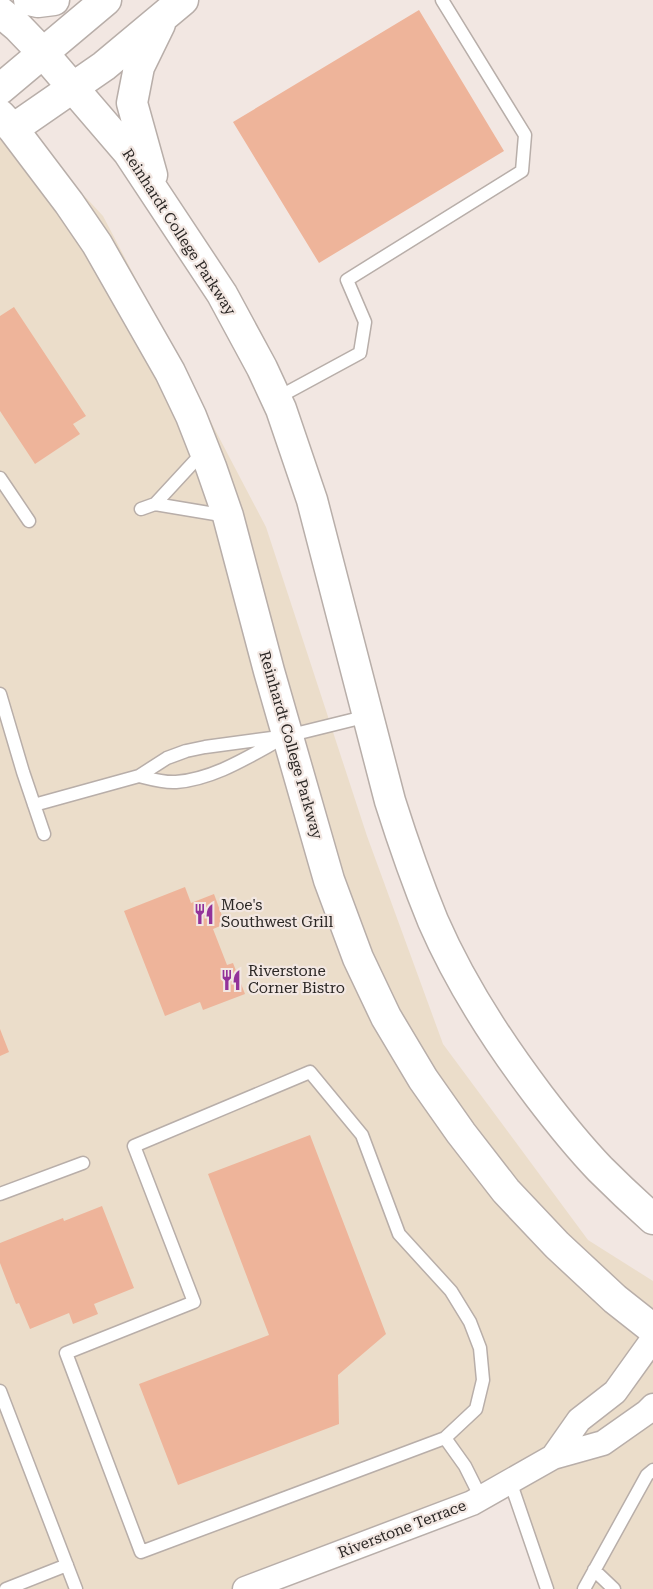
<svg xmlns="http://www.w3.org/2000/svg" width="653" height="1589" font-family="'Roboto Serif',serif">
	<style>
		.commercial { fill: #ebddca }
		.building { fill: #eeb49a }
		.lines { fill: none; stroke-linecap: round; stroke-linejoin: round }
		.service-casing { stroke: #b8aea9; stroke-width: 15 }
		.minor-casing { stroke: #b8aea9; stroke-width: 27 }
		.tertiary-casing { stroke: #b8aea9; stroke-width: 33 }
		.service { stroke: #fff; stroke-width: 12 }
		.minor { stroke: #fff; stroke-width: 24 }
		.tertiary { stroke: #fff; stroke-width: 30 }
		.labels { text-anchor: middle; stroke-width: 4.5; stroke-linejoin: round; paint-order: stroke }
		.street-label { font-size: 15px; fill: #2b2725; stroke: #f2e7e2 }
		.poi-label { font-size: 15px; fill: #2b2725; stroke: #f2e7e2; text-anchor: start }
	</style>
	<rect width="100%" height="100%" fill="#f2e7e2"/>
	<path class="commercial" d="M0 105 103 216 266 527 367 836 443 1044 588 1240 653 1281V1589H552L502 1484 237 1589H0Z"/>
	<path class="building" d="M419 10 504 151 319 263 233 122Z
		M14 307 86 416 73 424 80 434 35 464 0 411V316Z
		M185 887 191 903 214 894 225 924 213 929 227 965 233 963 245 994 203 1010 200 1002 165 1016 124 911Z
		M0 1029 9 1052 0 1056Z
		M310 1135 386 1334 338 1375 339 1424 178 1485 139 1384 269 1335 208 1174Z
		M102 1206 134 1288 94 1304 98 1314 73 1324 69 1313 30 1329 19 1303 16 1304 0 1263V1243L63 1218 64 1221Z"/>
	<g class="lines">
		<defs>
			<path id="service" d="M277 398 360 353 365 322 347 280 522 171 525 135 442 0
				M0 478 29 521
				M155 504 203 452
				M141 509 155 504 227 516
				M0 694 23 772 44 834
				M139 776C151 779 164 783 176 782 214 779 248 757 281 739
				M34 805 139 776 167 758 186 751 205 747 287 736 368 716
				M0 1194 83 1163
				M0 1391 76 1589
				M445 1438 141 1552 66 1353 194 1302 134 1146 310 1072 362 1135 399 1234 451 1291 470 1322 480 1348 483 1380 476 1409 445 1438 465 1466 481 1498
				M510 1481 547 1589
				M594 1570 614 1589
				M6 1589 67 1565
				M584 1589 647 1475 653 1470"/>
			<path id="minor" d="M653 1339 615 1392 579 1420 553 1457 603 1443 647 1412 653 1406
				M245 1589 472 1503 553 1457"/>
			<path id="tertiary" d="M29 0 38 2 54 0
				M0 12 18 27 43 53 128 152 222 294 262 368 281 409 312 500 390 801C403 842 417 882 433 921 460 983 498 1042 539 1096 558 1121 578 1146 600 1169 617 1186 635 1203 653 1219
				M0 89 106 0
				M0 115 13 129 69 203 97 244 170 372 191 416 211 467 228 516 269 671 329 880 358 958 386 1017 423 1079 461 1133 506 1191 557 1245 615 1299 653 1329
				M13 129 104 66 183 0
				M152 175 132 103 139 67 160 24"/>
		</defs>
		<use href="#service" class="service-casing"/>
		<use href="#minor" class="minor-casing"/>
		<use href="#tertiary" class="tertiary-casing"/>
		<use href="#service" class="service"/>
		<use href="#minor" class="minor"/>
		<use href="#tertiary" class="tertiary"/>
	</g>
	<defs>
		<symbol id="restaurant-bare" viewBox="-9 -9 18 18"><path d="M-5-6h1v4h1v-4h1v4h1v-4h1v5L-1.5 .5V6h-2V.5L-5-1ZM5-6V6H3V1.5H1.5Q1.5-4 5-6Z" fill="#93329a" stroke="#f2e7e2" stroke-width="2.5" paint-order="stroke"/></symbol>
	</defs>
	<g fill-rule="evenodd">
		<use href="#restaurant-bare" x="189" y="899" width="30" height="30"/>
		<use href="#restaurant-bare" x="216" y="965" width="30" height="30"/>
	</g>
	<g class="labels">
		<g class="street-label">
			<text transform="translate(179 232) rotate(57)" y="5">Reinhardt College Parkway</text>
			<text transform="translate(291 745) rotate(74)" y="5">Reinhardt College Parkway</text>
			<text transform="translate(402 1529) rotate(-21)" y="5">Riverstone Terrace</text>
		</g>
		<g class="poi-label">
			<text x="221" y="910">Moe's<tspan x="221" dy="17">Southwest Grill</tspan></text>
			<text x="248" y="976">Riverstone<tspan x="248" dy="17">Corner Bistro</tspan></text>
		</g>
	</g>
</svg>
